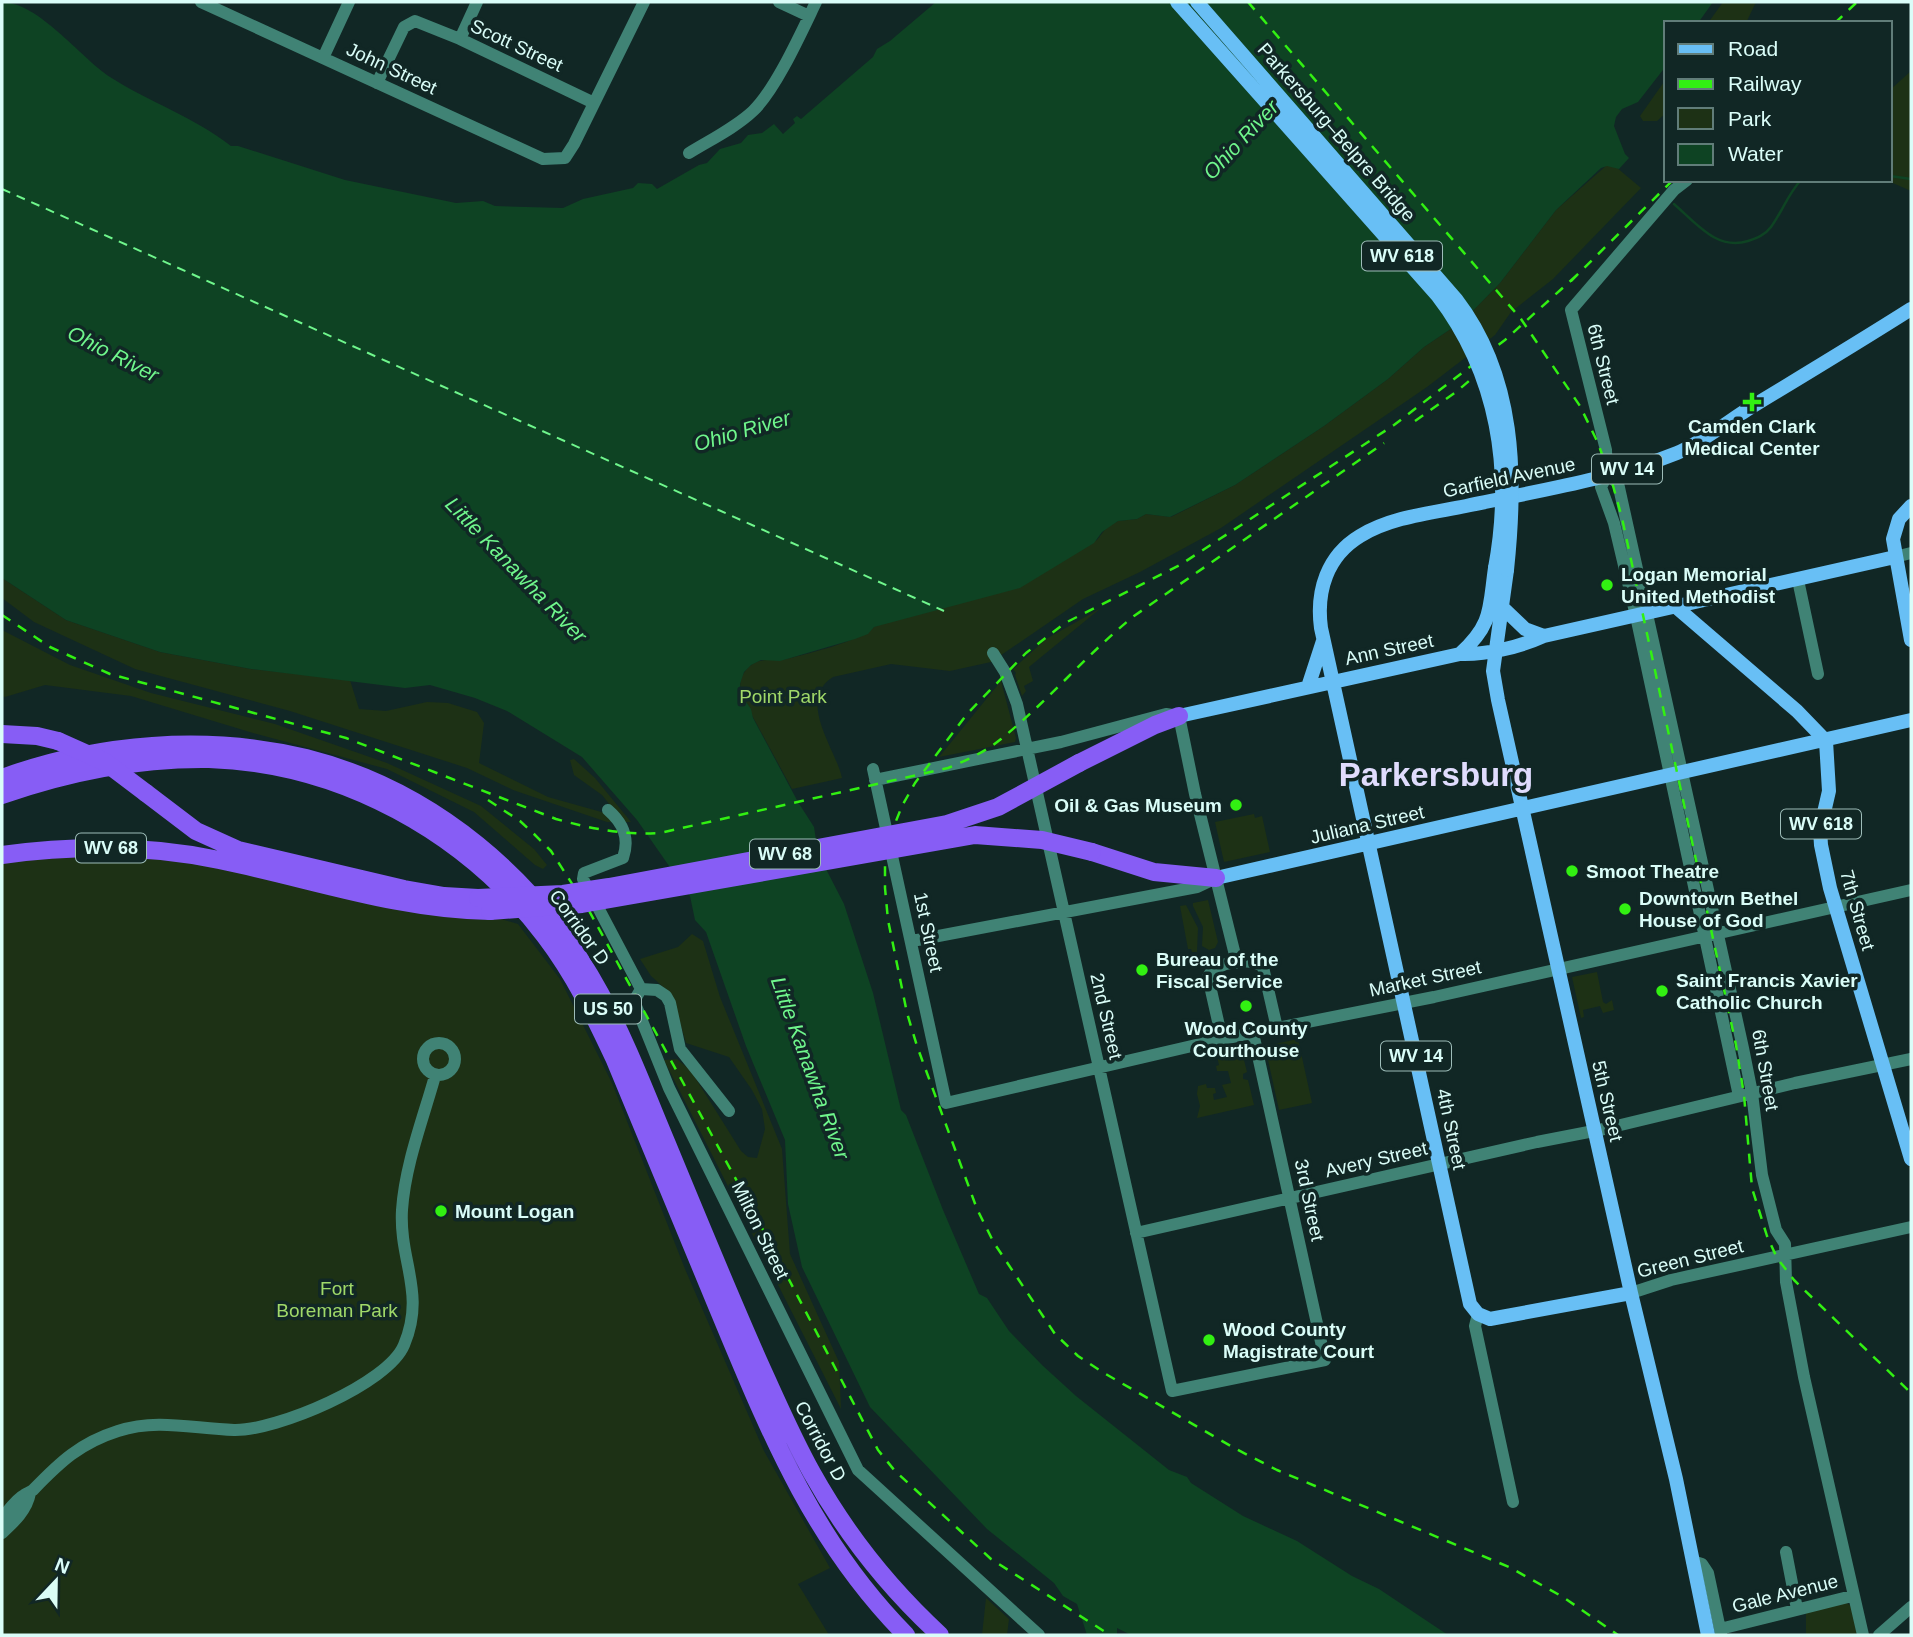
<svg xmlns="http://www.w3.org/2000/svg" width="1913" height="1637" font-family="Helvetica,sans-serif">
	<style>
		.green { fill: #1d3115 }
		.water { fill: #0e4323 }
		.lines { fill: none; stroke-linecap: round; stroke-linejoin: round }
		.stream { stroke: #0e4323; stroke-width: 2.5 }
		.ferry { stroke: #6ff68c; stroke-width: 2; stroke-dasharray: 9 7; stroke-linecap: butt }
		.minor { stroke: #408375; stroke-width: 12 }
		.major { stroke: #68bff5; stroke-width: 14 }
		.highway { stroke: #875df5; stroke-width: 18 }
		.rail { stroke: #32f012; stroke-width: 2.5; stroke-dasharray: 10 9; stroke-linecap: butt }
		.major-bridge { stroke: #68bff5; stroke-width: 14 }
		.highway-bridge { stroke: #875df5; stroke-width: 18 }
		.poi-dot { fill: #32f012; stroke: #112725; stroke-width: 2.5 }
		.labels { text-anchor: middle; stroke-width: 7; stroke-linejoin: round; paint-order: stroke }
		.shield { fill: #112725; stroke: #9ebdb9; stroke-width: 2 }
		.shield-label { font-size: 18px; font-weight: bold; fill: #dafdf8 }
		.street-label { font-size: 19px; fill: #dafdf8; stroke: #112725 }
		.poi-label { font-size: 19px; font-weight: bold; fill: #dafdf8; stroke: #112725; text-anchor: start }
		.park-label { font-size: 19px; fill: #a0d969; stroke: #112725 }
		.water-label { font-size: 21px; font-style: italic; fill: #6ff68c; stroke: #112725 }
		.town-label { font-size: 33px; font-weight: bold; fill: #e0dcfd; stroke: #112725 }
	</style>
	<rect width="100%" height="100%" fill="#112725"/>
	<path class="green" d="M1723 2H1756L1746 23H1708Z
		M1911 71V191L1886 180H1890V90Z
		M1666 79V113L1657 121H1643L1640 116Z
		M1607 165 1616 167 1641 188 1553 279 1511 312 1495 335 1427 387 1221 528 1140 572 1083 599 991 662 950 671 891 664 833 677C796 700 836 749 842 778L792 789 741 695C737 678 747 661 766 660 771 659 777 661 782 660 803 655 862 641 874 627L1097 540 1107 527 1118 521 1137 519 1146 514 1171 517 1235 485 1324 426 1388 379 1424 347 1464 320 1500 283 1556 210Z
		M2 578 66 620 160 652 251 669 350 680 359 709 386 711 427 702 448 703 477 712 484 723 479 763 548 797 605 813 610 805 602 795 574 775 570 760 574 759 595 778 631 822H607L513 790 467 768 290 711 135 669 34 622 2 598Z
		M1101 608 1029 667 1033 681 1024 686 1026 691 1022 696 1015 675 1016 673 1013 669 1046 639Z
		M2 630 70 665 151 693 275 724 387 763 481 806 534 849 547 865 543 869 535 865 474 812 387 769 253 733 131 696 45 685 5 697 2 696Z
		M1001 681 1016 738 1015 742 939 757Z
		M1254 814 1255 818 1262 816 1270 852 1224 862 1215 822Z
		M94 855 186 861 501 919 518 924 560 979 612 1083 685 1269 764 1451 830 1568 798 1584 829 1635H2V860Z
		M1208 900 1218 942 1215 948 1209 950 1202 946 1203 927 1193 906V903Z
		M1186 905 1198 928 1197 952H1192L1191 949H1188L1180 906Z
		M692 934 703 941 720 997 782 1149 790 1254 839 1362 841 1409 664 1060 677 1059 691 1071 741 1151 748 1157 757 1158 765 1129 762 1109 752 1090 729 1057 686 1043 672 995 651 976 640 959 678 947Z
		M1597 972 1603 1002 1606 1004 1612 1000 1614 1010 1603 1013 1600 1006 1583 1010 1584 1017 1581 1018 1572 977Z
		M1298 1039 1312 1103 1279 1110 1265 1046Z
		M1237 1052 1238 1057 1243 1056 1247 1072 1243 1074V1079L1248 1080 1254 1105 1197 1118 1200 1106 1197 1094 1198 1086 1206 1084 1207 1088H1215L1216 1093 1213 1094 1214 1100 1227 1097 1222 1085 1231 1083 1228 1071H1217L1216 1066 1219 1065 1217 1056Z
		M986 1598 1009 1619 1007 1635H982Z
		M1845 1602 1851 1606 1857 1635H1806V1613Z"/>
	<path class="water" d="M2 2C38 2 80 57 110 77 149 102 194 117 231 146H238L345 180 456 203 483 201 495 206 563 208 583 199 633 188 638 183 652 184 657 189 699 165 707 163 720 149 741 143 748 135 762 133 774 124 783 134 795 123 793 119 797 116 801 119 873 57 877 49 890 41 936 2H1713L1698 23H1666V66L1638 102 1622 109 1616 117 1614 126 1625 154 1629 158 1619 169 1607 166 1601 168 1556 210 1500 283 1464 320 1424 347 1388 379 1324 426 1235 485 1170 517 1146 514 1137 519 1118 521 1102 532 1094 543 1020 588 874 627 868 634 855 639 780 661 761 660 751 665 744 672 740 684 741 695 751 709 753 718 798 802 814 827 816 840 827 871 844 904 873 993 901 1110 906 1115 943 1210 979 1294 987 1298 1009 1331 1042 1365 1076 1396 1169 1470 1187 1477 1191 1483 1243 1516 1297 1541 1352 1576 1379 1589 1448 1635H1131L1117 1628V1635H1087L1077 1604 1063 1596 1054 1583 987 1529 870 1407 802 1267 788 1204 785 1140 746 1046 706 932 695 920 690 896 637 820 582 757 507 711 475 698 430 685 405 688 251 669 160 652 66 620 2 578Z"/>
	<g class="lines">
		<path class="stream" d="M1890 176 1911 179
			M1674 204C1696 223 1717 251 1748 241 1757 238 1765 235 1771 227 1782 212 1788 194 1801 180"/>
		<path class="ferry" d="M2 189 944 611"/>
		<path class="minor" d="M201 2 543 159 565 158 574 144 644 2
			M779 2 809 16
			M460 39 477 2
			M323 58 349 2
			M377 83 404 27 415 21 460 39 594 103
			M689 153C710 140 735 128 753 111 776 89 802 31 816 2
			M1687 180 1674 190 1571 310 1606 450 1607 475 1601 487 1614 523 1636 616 1739 1096
			M1607 475 1618 483 1743 1048 1752 1093 1762 1175 1776 1230 1785 1244 1786 1282 1804 1377 1863 1635
			M1895 557 1911 553
			M1798 580 1818 674
			M993 653 1005 672 1017 704 1172 1391 1325 1360 1253 1033
			M873 769 946 1103 1222 1039 1434 997 1911 890
			M875 780 1061 742 1166 714 1179 716 1195 794 1237 963
			M608 810C623 823 630 838 623 858L584 873 583 879 641 989 634 1001 669 1088 858 1470 1039 1635
			M912 941 1197 887 1216 878
			M641 989 657 990 666 996 670 1003 680 1049 729 1111
			M1222 1039 1208 977C1214 962 1251 956 1263 967L1277 1028
			M423 1059a16 16 0 1 1 32 0a16 16 0 1 1-32 0Z
			M1136 1233 1537 1142 1604 1129 1795 1083 1911 1059
			M1631 1293 1671 1280 1911 1227
			M1478 1314 1475 1326 1513 1502
			M2 1518C8 1511 16 1499 24 1495 27 1493 30 1492 33 1490 60 1462 80 1443 118 1431 158 1418 194 1429 234 1430 276 1431 388 1384 404 1345 426 1293 399 1261 402 1210 405 1165 423 1119 435 1076
			M2 1533C14 1522 27 1510 30 1493
			M1786 1552 1797 1609
			M1692 1561 1702 1564 1708 1573 1721 1634
			M1720 1629 1852 1596
			M1879 1635 1911 1607"/>
		<path class="major" d="M1911 506 1899 519 1893 539 1911 640
			M1507 570 1493 671 1498 700 1631 1293 1676 1479 1708 1635
			M1502 607 1525 629 1544 636
			M1676 607 1797 711 1826 741 1829 791 1820 830 1821 845 1830 888 1911 1159
			M1460 654C1493 624 1489 609 1495 568
			M1308 687 1323 641
			M1179 716 1460 654C1486 655 1520 647 1544 636L1895 557
			M1216 878 1911 720
			M1631 1293 1490 1319 1478 1314 1470 1304 1321 628C1316 591 1327 556 1360 536 1391 517 1431 513 1466 506 1536 491 1610 480 1677 453 1701 443 1730 420 1753 406 1806 374 1859 342 1911 309"/>
		<path class="highway" d="M2 734 37 736 58 741
			M1079 763 1155 725 1179 716
			M2 778C97 743 207 734 306 758 433 790 538 879 600 993 626 1041 646 1094 667 1144 698 1219 729 1295 762 1369 778 1404 793 1439 812 1473 846 1534 889 1588 940 1635
			M146 793 196 831 238 850 404 889 444 896 478 898
			M2 795C68 772 138 758 209 759 341 763 466 832 545 936 574 974 595 1017 615 1060 649 1142 683 1224 717 1306 768 1428 811 1539 906 1635
			M1092 852 1154 872 1216 878
			M2 855C74 845 147 845 219 860 309 878 398 910 490 911"/>
		<path class="rail" d="M1248 2 1521 319 1580 406 1598 443 1612 482 1622 518 1736 1045 1744 1095 1752 1188 1767 1236 1777 1258 1794 1280 1911 1393
			M1835 23 1857 2
			M1577 275 1505 340 1394 425 1180 565 1065 623 1026 653 967 714 915 783 902 806 894 826 885 863V888L888 920 907 1013 917 1046 977 1209 994 1243 1055 1334 1078 1356 1104 1373 1236 1449 1277 1470 1509 1567 1563 1597 1618 1635
			M1571 281 1673 180
			M1415 421 1456 392 1482 370
			M2 615 50 647 110 674 346 738 556 819C593 829 621 835 660 833L948 768C967 760 985 752 1001 739 1048 701 1087 654 1134 616L1384 443
			M488 800 520 821 534 834 551 851 587 907 750 1205 878 1450 895 1471 991 1559 1110 1635"/>
		<path class="major-bridge" d="M1177 2 1437 295C1498 374 1513 471 1495 568
			M1197 2 1456 299C1516 377 1517 476 1507 570"/>
		<path class="highway-bridge" d="M58 741 105 762 146 793
			M478 898 563 894 609 887 947 824 998 807 1079 763
			M490 911 582 904 975 835 1042 840 1092 852"/>
	</g>
	<g class="poi-dot">
		<path d="M1748.5 391.5h7v7h7v7h-7v7h-7v-7h-7v-7h7z"/>
		<circle cx="1607" cy="585" r="7"/>
		<circle cx="1236" cy="805" r="7"/>
		<circle cx="1572" cy="871" r="7"/>
		<circle cx="1625" cy="909" r="7"/>
		<circle cx="1142" cy="970" r="7"/>
		<circle cx="1662" cy="991" r="7"/>
		<circle cx="1246" cy="1006" r="7"/>
		<circle cx="441" cy="1211" r="7"/>
		<circle cx="1209" cy="1340" r="7"/>
	</g>
	<g class="labels">
		<g class="shield">
			<rect x="1362" y="241.5" width="80" height="29" rx="5"/>
			<rect x="1592" y="454.5" width="70" height="29" rx="5"/>
			<rect x="1781" y="809.5" width="80" height="29" rx="5"/>
			<rect x="76" y="833.5" width="70" height="29" rx="5"/>
			<rect x="750" y="839.5" width="70" height="29" rx="5"/>
			<rect x="575" y="994.5" width="66" height="29" rx="5"/>
			<rect x="1381" y="1041.5" width="70" height="29" rx="5"/>
		</g>
		<g class="shield-label">
			<text x="1402" y="262">WV 618</text>
			<text x="1627" y="475">WV 14</text>
			<text x="1821" y="830">WV 618</text>
			<text x="111" y="854">WV 68</text>
			<text x="785" y="860">WV 68</text>
			<text x="608" y="1015">US 50</text>
			<text x="1416" y="1062">WV 14</text>
		</g>
		<g class="street-label">
			<text transform="translate(517 45) rotate(25)" y="7">Scott Street</text>
			<text transform="translate(392 68) rotate(25)" y="7">John Street</text>
			<text transform="translate(1337 132) rotate(49)" y="7">Parkersburg–Belpre Bridge</text>
			<text transform="translate(1604 364) rotate(76)" y="7">6th Street</text>
			<text transform="translate(1509 477) rotate(-12)" y="7">Garfield Avenue</text>
			<text transform="translate(1389 649) rotate(-12)" y="7">Ann Street</text>
			<text transform="translate(1367 824) rotate(-13)" y="7">Juliana Street</text>
			<text transform="translate(1858 910) rotate(74)" y="7">7th Street</text>
			<text transform="translate(580 927) rotate(54)" y="7">Corridor D</text>
			<text transform="translate(929 932) rotate(78)" y="7">1st Street</text>
			<text transform="translate(1425 978) rotate(-12)" y="7">Market Street</text>
			<text transform="translate(1107 1016) rotate(77)" y="7">2nd Street</text>
			<text transform="translate(1766 1070) rotate(80)" y="7">6th Street</text>
			<text transform="translate(1608 1101) rotate(77)" y="7">5th Street</text>
			<text transform="translate(1452 1129) rotate(78)" y="7">4th Street</text>
			<text transform="translate(1376 1159) rotate(-13)" y="7">Avery Street</text>
			<text transform="translate(1310 1200) rotate(78)" y="7">3rd Street</text>
			<text transform="translate(761 1230) rotate(64)" y="7">Milton Street</text>
			<text transform="translate(1690 1258) rotate(-14)" y="7">Green Street</text>
			<text transform="translate(821 1441) rotate(62)" y="7">Corridor D</text>
			<text transform="translate(1785 1593) rotate(-14)" y="7">Gale Avenue</text>
		</g>
		<g class="poi-label">
			<text x="1752" y="433" text-anchor="middle">Camden Clark<tspan x="1752" dy="22">Medical Center</tspan></text>
			<text x="1621" y="581">Logan Memorial<tspan x="1621" dy="22">United Methodist</tspan></text>
			<text x="1222" y="812" text-anchor="end">Oil &amp; Gas Museum</text>
			<text x="1586" y="878">Smoot Theatre</text>
			<text x="1639" y="905">Downtown Bethel<tspan x="1639" dy="22">House of God</tspan></text>
			<text x="1156" y="966">Bureau of the<tspan x="1156" dy="22">Fiscal Service</tspan></text>
			<text x="1676" y="987">Saint Francis Xavier<tspan x="1676" dy="22">Catholic Church</tspan></text>
			<text x="1246" y="1035" text-anchor="middle">Wood County<tspan x="1246" dy="22">Courthouse</tspan></text>
			<text x="455" y="1218">Mount Logan</text>
			<text x="1223" y="1336">Wood County<tspan x="1223" dy="22">Magistrate Court</tspan></text>
		</g>
		<g class="park-label">
			<text x="783" y="703">Point Park</text>
			<text x="337" y="1295">Fort<tspan x="337" dy="22">Boreman Park</tspan></text>
		</g>
		<g class="water-label">
			<text transform="translate(1241 140) rotate(-47)" y="7">Ohio River</text>
			<text transform="translate(113 354) rotate(27)" y="7">Ohio River</text>
			<text transform="translate(742 431) rotate(-16)" y="7">Ohio River</text>
			<text transform="translate(516 570) rotate(46)" y="7">Little Kanawha River</text>
			<text transform="translate(810 1068) rotate(70)" y="7">Little Kanawha River</text>
		</g>
		<g class="town-label">
			<text x="1436" y="786">Parkersburg</text>
		</g>
	</g>
	<rect width="1913" height="1637" fill="none" stroke="#dafdf8" stroke-width="7"/>
	<rect x="1664" y="21" width="228" height="161" fill="#112725" stroke="#617d79" stroke-width="2"/>
	<rect x="1678" y="44" width="35" height="10" fill="#68bff5" stroke="#617d79" stroke-width="2"/>
	<text x="1728" y="56" font-size="21" fill="#dafdf8">Road</text>
	<rect x="1678" y="79" width="35" height="10" fill="#32f012" stroke="#617d79" stroke-width="2"/>
	<text x="1728" y="91" font-size="21" fill="#dafdf8">Railway</text>
	<rect x="1678" y="108" width="35" height="21" fill="#1d3115" stroke="#617d79" stroke-width="2"/>
	<text x="1728" y="126" font-size="21" fill="#dafdf8">Park</text>
	<rect x="1678" y="144" width="35" height="21" fill="#0e4323" stroke="#617d79" stroke-width="2"/>
	<text x="1728" y="161" font-size="21" fill="#dafdf8">Water</text>
	<g transform="translate(56 1581) rotate(22)" stroke="#112725" stroke-width="5" paint-order="stroke">
	<path d="M0-5L12 26L0 18L-12 26Z" fill="#dafdf8"/>
	<text y="-10" font-size="19" font-weight="bold" text-anchor="middle" fill="#dafdf8">N</text>
	</g>
</svg>
